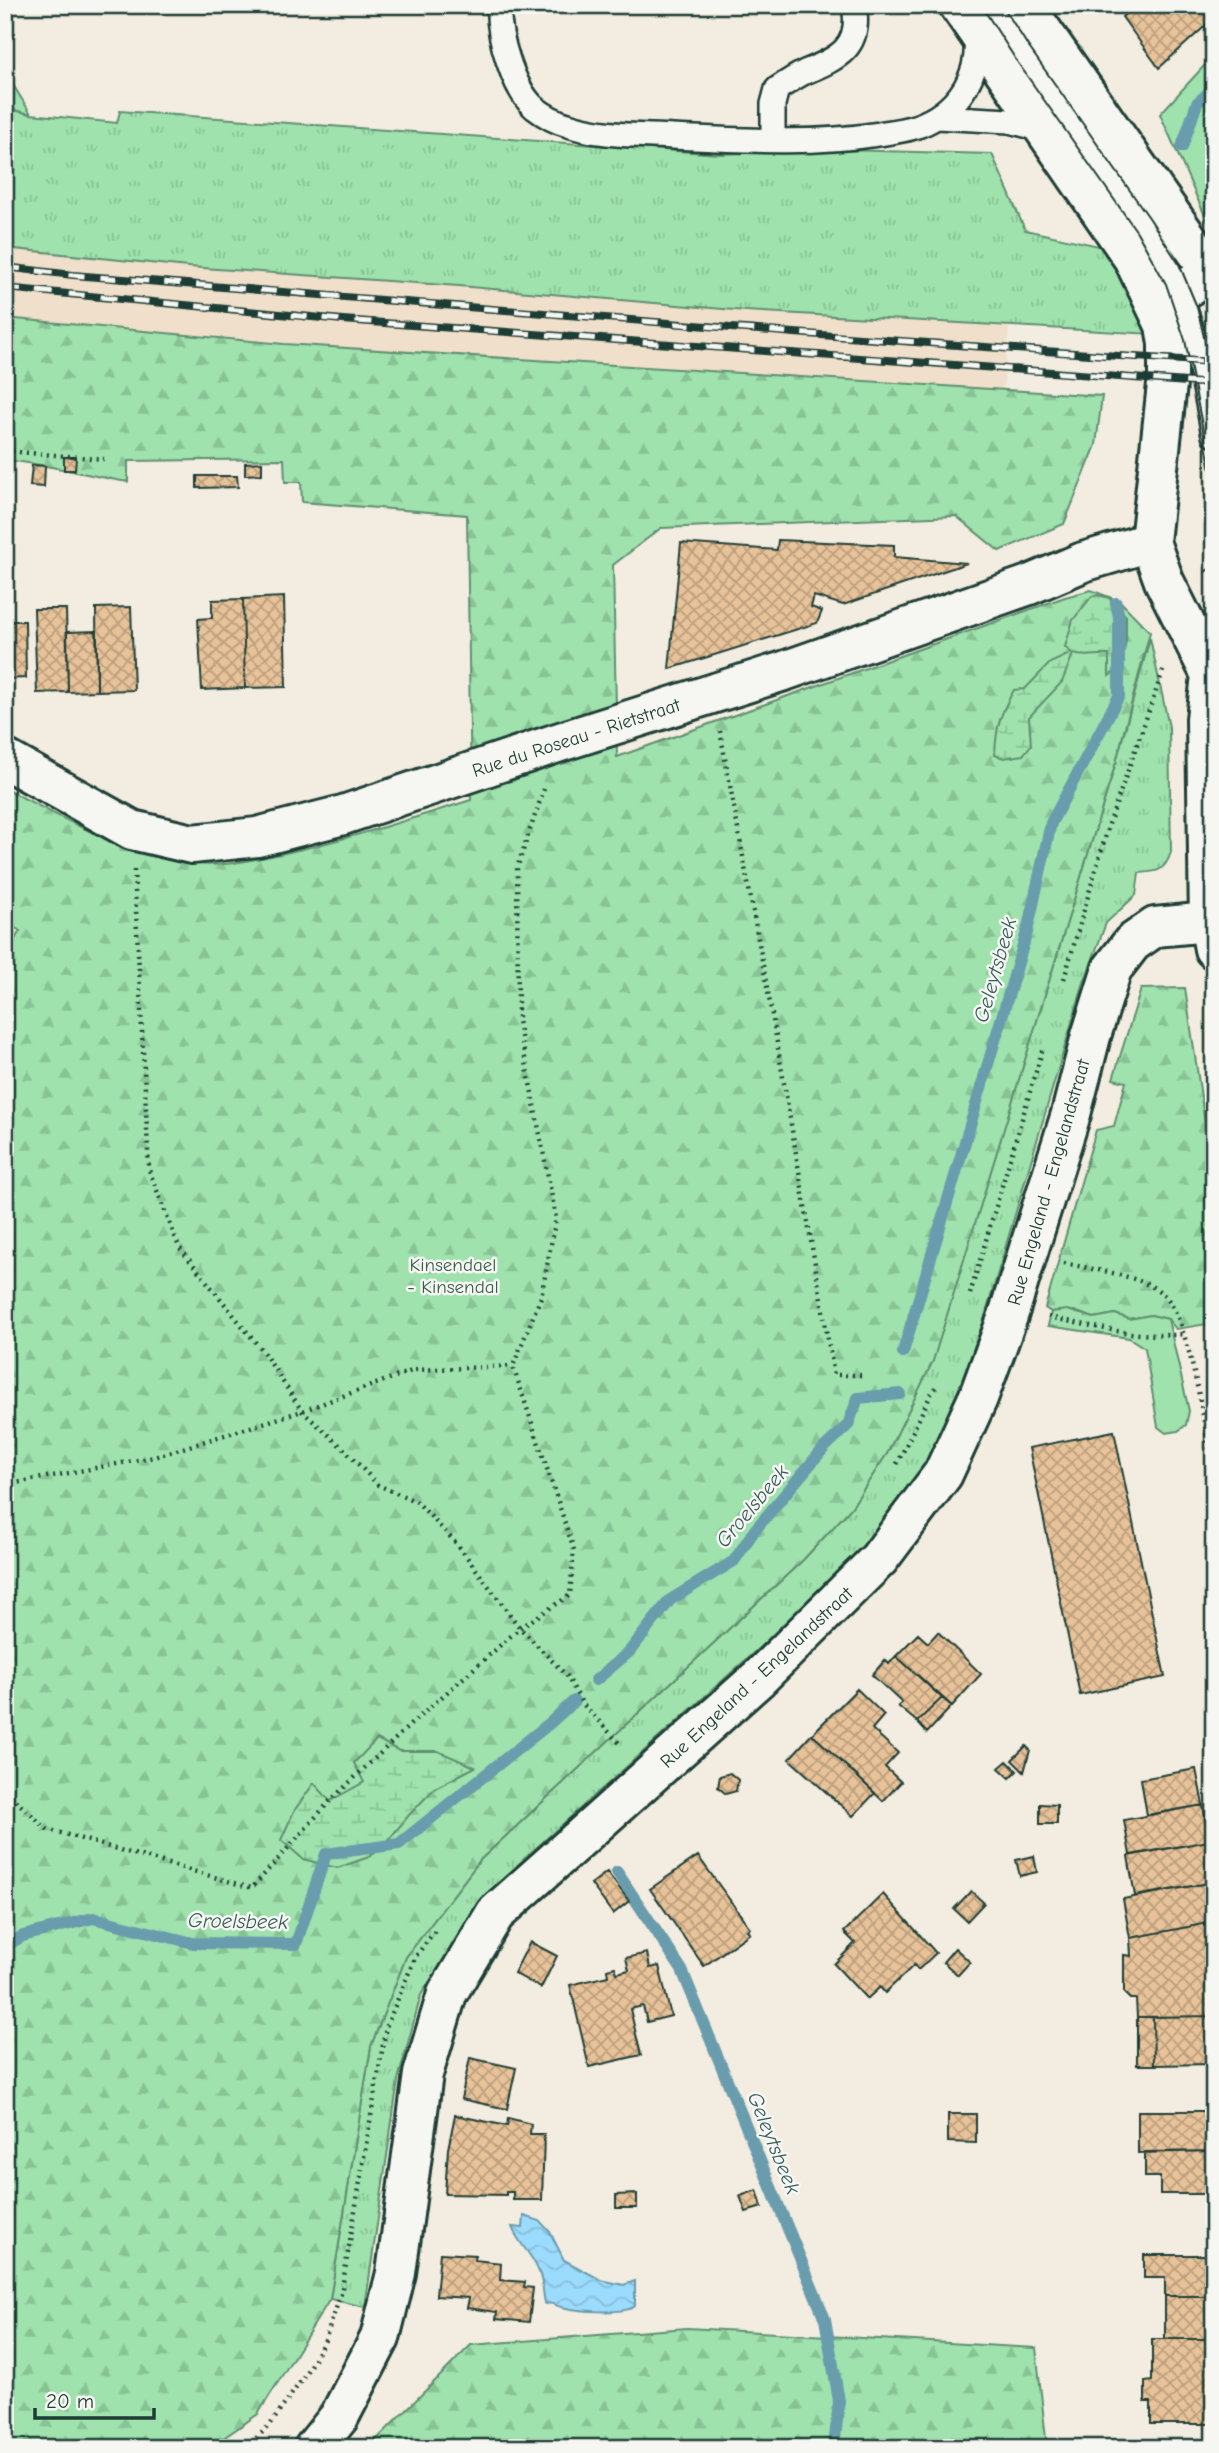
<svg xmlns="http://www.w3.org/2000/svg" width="1219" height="2453" font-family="'Comic Neue',sans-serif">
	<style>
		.built { fill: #f0dfcb }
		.grass { fill: url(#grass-tufts); stroke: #5f9070; stroke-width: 2 }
		.forest { fill: url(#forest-firs); stroke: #5f9070; stroke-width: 2 }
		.wetland { fill: url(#wetland-marsh); stroke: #5f9070; stroke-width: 2 }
		.park { fill: #9fe2ad; stroke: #5f9070; stroke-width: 2 }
		.water { fill: url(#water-waves); stroke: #699cad; stroke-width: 2 }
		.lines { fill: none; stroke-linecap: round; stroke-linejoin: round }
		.stream { stroke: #699cad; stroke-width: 12 }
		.building { fill: url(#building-cross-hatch); stroke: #1f3d34; stroke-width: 2 }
		.service-casing { stroke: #1f3d34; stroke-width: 28 }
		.minor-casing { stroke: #1f3d34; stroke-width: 44 }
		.secondary-casing { stroke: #1f3d34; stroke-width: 44 }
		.path { stroke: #1f3d34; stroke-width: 4.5; stroke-dasharray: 2 5; stroke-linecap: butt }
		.service { stroke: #f6f6f2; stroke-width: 23 }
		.minor { stroke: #f6f6f2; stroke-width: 38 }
		.secondary { stroke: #f6f6f2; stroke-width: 38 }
		.tram { stroke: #1f3d34; stroke-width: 2 }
		.rail-casing { stroke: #1f3d34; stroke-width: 8 }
		.rail { stroke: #f6f6f2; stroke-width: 5; stroke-dasharray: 16; stroke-linecap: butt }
		.labels { text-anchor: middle; stroke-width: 5; stroke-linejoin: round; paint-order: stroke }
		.street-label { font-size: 19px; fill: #1f3d34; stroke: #f6f6f2 }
		.park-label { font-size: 19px; fill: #395e4c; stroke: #f6f6f2 }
		.water-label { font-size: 21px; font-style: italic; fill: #385d5c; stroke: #f6f6f2 }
	</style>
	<defs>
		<pattern id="grass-tufts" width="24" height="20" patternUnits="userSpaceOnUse" patternTransform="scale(1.75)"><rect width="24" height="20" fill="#9fe2ad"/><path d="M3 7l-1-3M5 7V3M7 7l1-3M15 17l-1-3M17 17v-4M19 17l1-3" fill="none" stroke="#88c395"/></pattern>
		<pattern id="forest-firs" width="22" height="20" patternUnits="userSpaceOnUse" patternTransform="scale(1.75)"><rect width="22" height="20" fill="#9fe2ad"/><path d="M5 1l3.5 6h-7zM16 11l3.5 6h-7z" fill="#88c395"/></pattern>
		<pattern id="wetland-marsh" width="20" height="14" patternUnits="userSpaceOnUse" patternTransform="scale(1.75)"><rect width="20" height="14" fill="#9fe2ad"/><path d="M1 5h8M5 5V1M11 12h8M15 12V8" fill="none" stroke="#88c395"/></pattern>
		<pattern id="water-waves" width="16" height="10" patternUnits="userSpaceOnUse" patternTransform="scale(1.75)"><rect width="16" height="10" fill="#9bdbfd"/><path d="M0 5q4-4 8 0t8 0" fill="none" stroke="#85bdd9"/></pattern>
		<pattern id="building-cross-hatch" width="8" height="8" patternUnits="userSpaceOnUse" patternTransform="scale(1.75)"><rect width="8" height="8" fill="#e8c299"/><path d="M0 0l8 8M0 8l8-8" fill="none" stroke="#bb9f7e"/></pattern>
	</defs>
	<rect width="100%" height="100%" fill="#f3ece0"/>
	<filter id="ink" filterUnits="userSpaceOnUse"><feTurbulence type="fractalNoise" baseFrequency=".0143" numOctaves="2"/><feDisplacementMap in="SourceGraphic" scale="14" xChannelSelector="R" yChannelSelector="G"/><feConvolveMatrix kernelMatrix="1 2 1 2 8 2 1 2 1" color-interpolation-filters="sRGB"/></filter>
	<g filter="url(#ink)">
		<path class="built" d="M5 248 188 267 459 286 746 311 1009 326 1003 391 284 344 5 318Z"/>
		<path class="grass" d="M5 108 31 114 117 123 120 111 719 154 841 150 992 154 1025 230 1113 249 1152 334 746 311 459 286 188 267 5 248Z
			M1150 638 1169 727 1171 852C1165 871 1158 872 1139 873L1136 895 1106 923 1083 985 983 1323 959 1389 926 1464 886 1521 841 1574 525 1858 477 1908 421 1995 398 2080 365 2307 330 2299 371 2046 406 1957 480 1860 803 1560 851 1508 888 1452 933 1360 1116 762Z"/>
		<path class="forest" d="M5 72 31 114 5 108Z
			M5 318 284 344 1102 396 1096 445 1064 524 999 551 956 516 661 528 613 565 617 757 1065 597 1091 590 1120 601 1150 632 1116 762 933 1361 888 1452 851 1508 803 1560 480 1860 406 1957 371 2046 330 2299 258 2414 209 2448H5V955L20 931 5 921V788C58 816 128 855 187 863 218 868 246 861 276 855 343 841 407 820 471 800L467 515 302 502 301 482H285L284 459 128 461V482C86 475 47 464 5 460Z
			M1185 988 1214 1185V1323L1176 1329 1168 1319 1151 1315 1129 1319 1115 1314 1094 1318 1074 1311 1051 1312 1045 1308 1096 1130 1114 1126 1126 1082 1113 1079 1141 989Z
			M687 2328 1036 2348 1047 2448H368L471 2345Z"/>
		<path class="wetland" d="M1098 595 1109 598 1126 616V641L1121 667 1109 676V655C1096 654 1086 658 1073 654L1062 682 1029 717 1031 745 1023 755 1004 758 995 755C996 727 1000 714 1014 690L1025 689 1050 663 1072 653 1065 647 1073 620 1092 596Z
			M377 1739 399 1751H438L475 1767 435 1788 409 1815 382 1848 369 1857 337 1868 303 1859 281 1840 294 1811 314 1783 330 1801 364 1782 354 1763Z"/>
		<path class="park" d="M1214 55V236L1160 114Z
			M1067 1310 1094 1318 1115 1314 1129 1319 1151 1315 1168 1319 1189 1411 1186 1425 1178 1431 1166 1433 1158 1427 1145 1348 1129 1338 1048 1326 1051 1312Z"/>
		<path class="water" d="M524 2216 540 2221 550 2232 564 2260 601 2280 624 2285 635 2281V2306C624 2315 577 2311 562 2307 555 2306 553 2302 545 2304 543 2293 543 2280 538 2270 532 2254 518 2243 512 2227L523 2228Z"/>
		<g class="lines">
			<path class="stream" d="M1182 147 1197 103 1214 88
				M903 1352 1027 932 1051 823 1119 696V617L1116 603
				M596 1680 629 1652 670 1600 734 1561 754 1531 824 1448 848 1425 858 1398 900 1394
				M617 1872 682 1970 825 2319 839 2401 834 2448
				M5 1946 23 1936 93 1918 193 1943 296 1944 326 1854 399 1844 550 1723 574 1701"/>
		</g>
		<path class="building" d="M1135 5H1214V18L1159 68 1122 17Z
			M64 457H76L75 470H64Z
			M262 462V474L245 475V463Z
			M32 465 45 466 44 487 30 486Z
			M197 476H237L238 487 197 488Z
			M778 540 894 545V557L967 563 843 605 814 596 811 607 822 611 817 623 669 669 681 543 777 550Z
			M284 597 286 687 245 688 243 599Z
			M243 599 245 688 202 690 198 619 212 618V600Z
			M131 607 134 690 97 691 96 608Z
			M34 609H66L68 692 37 693Z
			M5 621H25L26 678 5 679Z
			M97 631V691L68 692 67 632Z
			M1114 1431 1165 1677 1080 1695 1029 1448Z
			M938 1632 981 1674 952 1706 896 1656 918 1634 928 1643Z
			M896 1656 942 1698 917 1722 898 1706 902 1703 872 1675 885 1660 889 1664Z
			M857 1689 884 1715 872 1729 898 1753 885 1767 901 1782 883 1801 812 1734Z
			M942 1698 952 1706 927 1733 917 1722Z
			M812 1734 875 1793 853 1816 789 1759Z
			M1026 1746 1030 1750 1024 1772 1012 1760Z
			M1007 1761 1017 1771 1010 1778 999 1768Z
			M1196 1769 1203 1805 1147 1815 1141 1779Z
			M730 1773 738 1780 736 1791 726 1794 718 1787 720 1776Z
			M1040 1804 1057 1805V1824H1040Z
			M1203 1805 1209 1841 1130 1855 1124 1820Z
			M1209 1841 1214 1882 1135 1896 1128 1856Z
			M698 1856 750 1928 747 1930 750 1933 704 1966 650 1889Z
			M1034 1856 1037 1872 1020 1876 1016 1860Z
			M607 1872 629 1901 613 1914 591 1884Z
			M1214 1882V1922L1130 1938 1123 1899Z
			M971 1891 984 1903 967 1921 954 1909Z
			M883 1894 936 1953 918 1970 914 1965 885 1993 880 1987 867 1999 834 1964 855 1943 844 1932Z
			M1214 1922V2016L1137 2017 1136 1999H1130L1124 1993V1955L1131 1956 1130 1938Z
			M530 1942 557 1956 541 1988 514 1973Z
			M955 1948 970 1962 958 1975 943 1962Z
			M647 1953 650 1968 659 1966 671 2016 647 2022 643 2006 630 2009 641 2055 589 2067 570 1985 608 1976 607 1969 615 1967 617 1973 629 1970 626 1958Z
			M1214 2016V2064L1154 2065 1153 2017Z
			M1137 2017H1153L1154 2065H1137Z
			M470 2058 516 2068 507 2109 461 2099Z
			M1138 2111H1214V2151L1138 2153Z
			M948 2114H976V2143L948 2142Z
			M455 2115 507 2126 508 2118 531 2124 530 2134H544L542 2200H513V2192H506V2195L445 2194 448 2149Z
			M1214 2151V2194H1160V2177H1145V2152Z
			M757 2190 762 2207 746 2212 740 2196Z
			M637 2194V2208H616V2195Z
			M440 2253 475 2255 474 2260 501 2263 500 2280 525 2282 524 2287 533 2288 529 2322 496 2319 497 2312 467 2308 469 2298 436 2296Z
			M1144 2255H1214V2296H1165V2278H1144Z
			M1165 2296H1214V2339H1165Z
			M1152 2339H1214V2424H1151V2402H1145V2382L1152 2381Z"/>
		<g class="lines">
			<defs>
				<path id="service" d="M499 5C497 34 513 89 535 108 544 115 557 122 568 125 601 136 638 135 673 137 741 140 811 145 879 134 895 131 911 130 925 123 960 107 982 72 975 33
					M992 5 1014 42 1154 241C1192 306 1200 362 1214 435
					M937 117 1009 121 1045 130
					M773 140V104L777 89C786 83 795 77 805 72 839 58 862 47 854 5"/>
				<path id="minor" d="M5 759 132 830 192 844 257 837 343 815 560 742 784 671 1029 585 1083 562 1150 542
					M314 2448 339 2417 380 2338 396 2273 423 2074 447 1994 495 1914 759 1678 879 1559 943 1474 978 1398 1008 1316 1071 1114 1091 1036 1112 969 1132 943 1155 927 1209 922"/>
				<path id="secondary" d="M959 5 1133 258 1165 325 1168 344V375L1150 542 1164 581 1211 675 1206 719 1209 922 1214 949
					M1024 5 1214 276
					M1165 325C1176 295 1182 285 1214 276"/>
			</defs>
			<use href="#service" class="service-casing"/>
			<use href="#minor" class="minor-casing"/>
			<use href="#secondary" class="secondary-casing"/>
			<path class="path" d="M5 451 104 459
				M1206 570 1214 578
				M720 731 775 1031 834 1375H865
				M134 870 149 1170 179 1247 264 1353 302 1411 344 1449 378 1485 417 1502 457 1544 520 1628 567 1676 582 1703 621 1745
				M1064 979 1109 824 1164 668
				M1064 1263C1093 1270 1144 1275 1165 1296 1190 1321 1206 1437 1214 1476
				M970 1294 1043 1048
				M1048 1317C1093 1326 1138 1339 1185 1334
				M897 1464 931 1394 938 1385
				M5 1485 154 1457 302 1411 414 1370 513 1366
				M5 1791 47 1829 252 1888 330 1801 411 1724 520 1628 570 1595 574 1550 513 1366 541 1297 556 1218 518 1021 517 868 544 789
				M246 2448 270 2425 301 2381 325 2340 341 2294 386 2027 416 1956 435 1931"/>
			<use href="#service" class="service"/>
			<use href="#minor" class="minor"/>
			<use href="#secondary" class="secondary"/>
			<path class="tram" d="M981 5 1018 63 1137 232 1166 284 1185 340 1214 485
				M1002 5 1028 46 1150 219 1179 264 1197 307 1214 380"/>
			<defs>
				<path id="rail" d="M5 267 73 275C453 305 833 339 1214 362
					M5 288 343 320 1214 384"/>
			</defs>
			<use href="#rail" class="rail-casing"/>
			<use href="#rail" class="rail"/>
		</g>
	</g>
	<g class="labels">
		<g class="street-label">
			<text transform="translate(576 737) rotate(-18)" y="7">Rue du Roseau - Rietstraat</text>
			<text transform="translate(1048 1182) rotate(-74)" y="7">Rue Engeland - Engelandstraat</text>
			<text transform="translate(756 1677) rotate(-43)" y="7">Rue Engeland - Engelandstraat</text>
		</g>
		<g class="park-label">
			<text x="453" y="1271">Kinsendael<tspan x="453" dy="22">- Kinsendal</tspan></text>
		</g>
		<g class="water-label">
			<text transform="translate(995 970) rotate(-74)" y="7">Geleytsbeek</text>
			<text transform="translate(752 1506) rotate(-50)" y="7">Groelsbeek</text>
			<text transform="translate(238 1921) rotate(1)" y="7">Groelsbeek</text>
			<text transform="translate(774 2143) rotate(68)" y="7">Geleytsbeek</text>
		</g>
	</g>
	<rect width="1219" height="2453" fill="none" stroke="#f6f6f2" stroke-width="28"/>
	<rect x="14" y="14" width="1191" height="2425" fill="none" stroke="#1f3d34" stroke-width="2.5" filter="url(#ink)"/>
	<path d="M35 2408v10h119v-10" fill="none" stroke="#1f3d34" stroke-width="3.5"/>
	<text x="46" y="2408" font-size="21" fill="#1f3d34" stroke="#f6f6f2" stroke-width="5" paint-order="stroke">20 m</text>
</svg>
